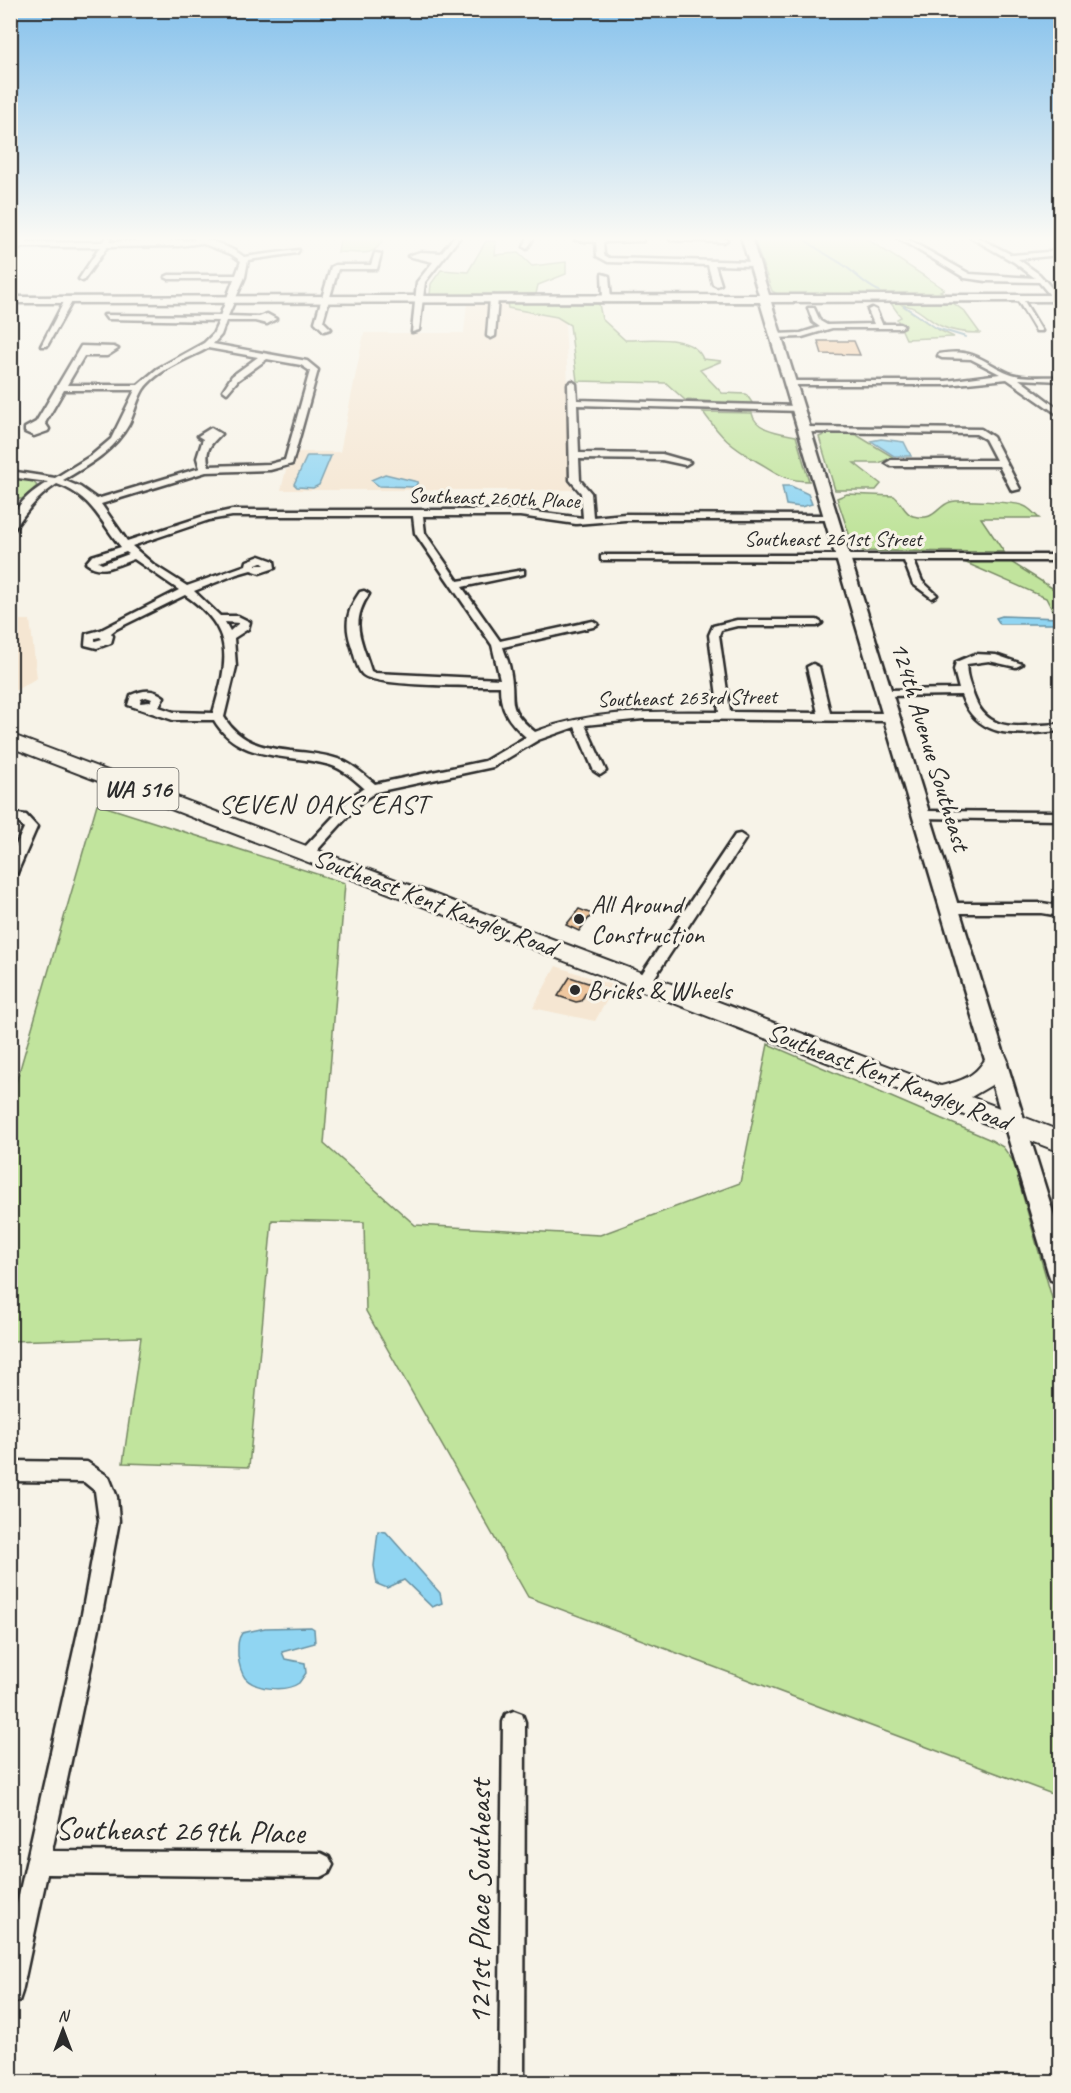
<svg xmlns="http://www.w3.org/2000/svg" width="1071" height="2093" font-family="Caveat,sans-serif">
	<style>
		.built { fill: #f5e6d2 }
		.green { fill: #c1e49d; stroke: #768864; stroke-width: 1.5 }
		.water { fill: #90d5f2; stroke: #6891a2; stroke-width: 1.5 }
		.lines { fill: none; stroke-linecap: round; stroke-linejoin: round }
		.stream { stroke: #6891a2; stroke-width: 2 }
		.building { fill: #efc79f; stroke: #2b2b2b; stroke-width: 1.5 }
		.street-casing { stroke: #2b2b2b; stroke-width: 5 }
		.secondary-casing { stroke: #2b2b2b; stroke-width: 5 }
		.primary-casing { stroke: #2b2b2b; stroke-width: 4 }
		.street { fill: #f7f3e8; fill-rule: evenodd }
		.secondary { fill: #f7f3e8; fill-rule: evenodd }
		.primary { fill: #f7f3e8; fill-rule: evenodd }
		.poi-dot { fill: #2b2b2b; stroke: #f7f3e8; stroke-width: 2 }
		.labels { text-anchor: middle; stroke-width: 6; stroke-linejoin: round; paint-order: stroke }
		.far-street-label { font-size: 22px; fill: #2b2b2b; stroke: #f7f3e8 }
		.shield { fill: #f7f3e8; stroke: #686764; stroke-width: 1.5 }
		.shield-label { font-size: 24px; font-weight: bold; fill: #2b2b2b }
		.street-label { font-size: 26px; fill: #2b2b2b; stroke: #f7f3e8 }
		.poi-label { font-size: 26px; fill: #2b2b2b; stroke: #f7f3e8; text-anchor: start }
		.neighbourhood-label { font-size: 27px; letter-spacing: 1.5px; fill: #2b2b2b; stroke: #f7f3e8 }
		.near-street-label { font-size: 32px; fill: #2b2b2b; stroke: #f7f3e8 }
	</style>
	<rect width="100%" height="100%" fill="#f7f3e8"/>
	<filter id="ink" filterUnits="userSpaceOnUse"><feTurbulence type="fractalNoise" baseFrequency=".0167" numOctaves="2"/><feDisplacementMap in="SourceGraphic" scale="12" xChannelSelector="R" yChannelSelector="G"/><feConvolveMatrix kernelMatrix="1 2 1 2 8 2 1 2 1" color-interpolation-filters="sRGB"/></filter>
	<g filter="url(#ink)">
		<path class="built" d="M467 302H564L573 490H281L286 470 294 465 297 452H340L364 333H464Z
			M11 620H30L37 678 11 693Z
			M556 966 615 986 595 1021 533 1008Z"/>
		<path class="green" d="M354 237 383 238C376 259 357 252 338 252L340 239Z
			M753 237H864L944 289 940 291 946 294H777L772 291Z
			M486 241H496L495 255 518 253 532 266 566 262V274L538 285 536 294 430 295 431 284 441 270 468 272Z
			M890 302 953 303 964 311 980 333C967 333 953 332 941 326 928 320 916 305 902 305L935 328 954 337 906 339 897 319 901 317Z
			M507 303 599 304 602 319 625 340C647 340 693 333 703 359L722 361 700 370 722 393 746 394 753 404 685 400 666 383 577 381 570 325 557 317 508 308Z
			M703 412 752 413C755 431 782 433 796 436L809 481C784 481 778 473 758 462 730 446 722 438 703 412Z
			M826 434H855L893 457 879 463H854L881 484 876 490H835L819 437Z
			M11 478 33 481 37 486 22 499H11Z
			M847 494 894 496C901 501 905 514 913 516 935 522 936 507 950 502 958 499 1017 502 1024 506 1030 508 1034 514 1039 518H981L1004 552 863 551 853 546 837 498Z
			M964 562H1011L1060 593V625L1046 598Z
			M97 804 345 883 324 1144 415 1225 600 1235 740 1183 768 1044 991 1140 1003 1147 1013 1161 1060 1326V1797L528 1597 366 1311 364 1222 272 1220 249 1467 123 1463 141 1337 10 1341 11 1100Z"/>
		<path class="water" d="M881 439 904 442 911 456H894L871 441Z
			M307 456H331L319 485 313 488 297 487 294 484Z
			M385 474 418 482 415 487 379 486 371 480Z
			M782 486H791L808 494 812 504 801 507 786 505Z
			M1002 616 1060 618V624H1000L996 618Z
			M378 1531 386 1532 440 1593 442 1603 432 1607 404 1580 387 1588 377 1584 374 1566Z
			M311 1627 314 1629 315 1643 282 1652 285 1659 305 1663 306 1673 299 1683C286 1692 256 1690 245 1678 240 1671 239 1664 238 1656 238 1647 237 1640 242 1633L265 1628Z"/>
		<g class="lines">
			<path class="stream" d="M802 237C815 249 830 256 845 266 857 275 865 285 879 291
				M904 306 936 328 966 337"/>
		</g>
		<path class="building" d="M818 341H854L860 355 822 354Z
			M579 909 592 914 579 931 566 925Z
			M570 977 591 984 581 1001 576 1002 558 996Z"/>
		<g class="lines">
			<defs>
				<path id="street" d="M108 237 111 239 109 242 196 240 193 237C205 237 235 249 244 257L299 250 297 253 248 260 245 277 228 316 259 317 267 314 276 319 267 324 255 321H226L221 335 213 344 307 361 318 370 292 464 270 470 206 472 101 504 127 541 204 516 232 510H520L583 518 581 493 570 480 568 384 572 381 576 384 577 400 798 406 802 409 801 411 577 405 579 453 662 454 690 462 685 465 662 460 579 459 580 480 591 493 593 517 625 514 831 515 834 516V520H625L576 524 520 516H423L425 533 458 581 524 570V574L462 587 500 641 593 621 598 624 593 627 503 647C505 654 509 662 510 670 517 704 503 705 535 732 594 709 656 712 719 712L709 635 713 626 737 620H817L822 623 817 626H737L721 630 719 635 730 712 818 713 807 667 813 664 819 667 830 713H891L897 717 891 721 643 719 585 725 606 771 600 775 594 771 575 727 538 740 493 767 376 792 362 801 312 856H302L300 853 302 850 354 795 364 788C354 779 343 769 330 765 289 753 239 763 214 720H173L128 705 131 695C143 690 153 688 164 697L159 707 174 712 213 713C228 661 236 630 185 595L116 629 111 633 113 636 111 643 97 648 85 645 86 634 101 630 179 590 134 559C117 565 101 575 86 563L92 556 121 547C99 520 93 497 57 484 37 497 26 511 13 531L10 532C10 509 29 493 48 482L10 477V471L55 478 92 455 111 439 135 390H64L45 423 49 429 48 431 34 436 25 432V428L36 422 81 346 114 347 118 349 107 356H84L67 385H138L157 369 204 343 213 334 219 321 107 319 104 315 220 316 234 279H169L165 277 169 275H236L241 261 231 254 201 243 179 246 107 247 83 281 79 279 100 247H10V243L102 242ZM208 348 258 357 232 376 223 390 227 393 238 380 267 359 301 365 310 371 285 460 270 464 209 466C204 450 211 444 221 434L211 428 198 436 203 439 197 458 200 468 97 499 80 487 63 480C89 465 114 451 129 424 134 414 137 400 143 390 156 370 188 359 208 348ZM232 516H413L415 533 492 645 500 679 375 673 371 671C362 640 349 624 369 594L364 591 360 592C348 609 344 623 351 644 354 652 356 667 362 674 372 687 479 686 500 686 500 710 509 722 526 737L485 761 375 784C364 775 354 765 341 760 301 745 249 760 224 717L236 667 234 638 248 629 250 622 238 616H220L194 591 237 574 251 570 260 573 275 568 274 561 260 556 247 561 246 565 187 586 154 565 132 546 209 520ZM126 552 129 554 102 564 98 562ZM261 562 265 565H256V564ZM225 622 239 623 230 631ZM100 637 102 639 95 641V638ZM146 697 152 699 150 702 140 703 141 699Z
					M454 237H460L425 282 419 330 412 332 417 282 433 262 408 256 420 252 441 253Z
					M528 237H534L527 249 524 247Z
					M672 237 724 238 727 240 724 242 670 240Z
					M896 237H903L970 274 1035 278 1014 262 970 237H977L1012 255 1060 251V255L1018 259 1039 274 1057 294 1054 300H1048L1049 294 1039 282 986 281 965 278Z
					M641 238 643 241 603 242 604 255 609 258 754 262 758 264 754 266 715 265 721 284 717 286 713 284 708 265 608 262 597 256 596 242 575 240 578 238Z
					M375 253 381 254 377 269H338L323 321 331 329 324 331 315 322 331 267 335 265H371Z
					M602 274 609 276 611 298 607 300 603 298Z
					M494 296 498 298 495 336 491 338 487 336 490 298Z
					M1015 296H1021L1042 331H1036Z
					M66 298 73 300 47 346H41Z
					M808 308H814L820 321 827 325 874 324 868 310 872 308 876 310 882 324H900L904 326 900 328H832L802 337 773 338 772 336 776 334 801 333 820 327 813 322Z
					M939 354C975 348 980 361 1009 373 1023 379 1045 376 1060 377V381L1019 379 1060 410V416L1007 379 946 385H790L786 383 790 381H946L1000 374 971 359 942 358 938 356Z
					M804 427 981 429 993 437 1020 489 1012 491 999 466H891L886 463 891 460H996L985 439 976 434 801 432 800 430Z
					M605 555H1060V561H914L922 581 937 595 932 598 913 584 904 561 601 560V556Z
					M975 654 996 655 1022 664 1016 667 989 661 967 664C965 673 969 682 972 691 986 737 1020 725 1060 724V731C1020 734 978 742 961 695L884 696 878 693 884 690 959 689 954 670 956 662Z
					M922 811 1060 812V820L918 818 916 815Z
					M10 813 26 815 37 827 17 873 10 877V858L24 828 18 822 10 821Z
					M740 834 746 838 649 986H639L637 982 639 978 735 835Z
					M951 903H1042L1060 906V916L1042 913H951L944 908Z
					M10 1461 87 1462 109 1477 117 1497 119 1521 102 1614 52 1851 321 1853 329 1857 333 1865 329 1873 321 1877 47 1874 22 1992 19 2001 10 2004V1935L82 1614 99 1521 95 1491 84 1482 10 1481Z
					M514 1711 522 1714 525 1722 524 2082H499L503 1722 506 1714Z"/>
				<path id="secondary" d="M20 237H30L10 259V249Z
					M741 237H751L769 295H1060V301L771 302 1060 1235V1283L1051 1280 1048 1272 760 302 10 303V297L759 295Z"/>
				<path id="primary" d="M10 734 941 1086C952 1083 963 1081 972 1074 986 1065 985 1048 1005 1054L1008 1061 995 1083 971 1097 1060 1131V1152L10 747Z"/>
			</defs>
			<use href="#street" class="street-casing"/>
			<use href="#secondary" class="secondary-casing"/>
			<use href="#primary" class="primary-casing"/>
			<use href="#street" class="street"/>
			<use href="#secondary" class="secondary"/>
			<use href="#primary" class="primary"/>
		</g>
	</g>
	<linearGradient id="sky" x2="0" y2="1"><stop stop-color="#85c1ec"/><stop offset="0.45" stop-color="#fbfaf5"/><stop offset="1" stop-color="#fbfaf5" stop-opacity="0"/></linearGradient>
	<rect width="1071" height="530" fill="url(#sky)"/>
	<g class="poi-dot">
		<circle cx="579" cy="919" r="6"/>
		<circle cx="575" cy="990" r="6"/>
	</g>
	<g class="labels">
		<g class="far-street-label">
			<text transform="translate(494 497) rotate(2)" y="8">Southeast 260th Place</text>
			<text x="833" y="546">Southeast 261st Street</text>
			<text transform="translate(687 697) rotate(-1)" y="8">Southeast 263rd Street</text>
		</g>
		<rect class="shield" x="97.5" y="768" width="81" height="42" rx="4.5"/>
		<g class="shield-label">
			<text x="138" y="797">WA 516</text>
		</g>
		<g class="street-label">
			<text transform="translate(931 746) rotate(73)" y="9">124th Avenue Southeast</text>
			<text transform="translate(435 902) rotate(21)" y="9">Southeast Kent Kangley Road</text>
			<text transform="translate(889 1076) rotate(21)" y="9">Southeast Kent Kangley Road</text>
		</g>
		<g class="poi-label">
			<text x="591" y="913">All Around<tspan x="591" dy="30">Construction</tspan></text>
			<text x="587" y="999">Bricks &amp; Wheels</text>
		</g>
		<g class="neighbourhood-label">
			<text x="324" y="813">SEVEN OAKS EAST</text>
		</g>
		<g class="near-street-label">
			<text transform="translate(180 1830) rotate(1)" y="11">Southeast 269th Place</text>
			<text transform="translate(479 1902) rotate(-90)" y="11">121st Place Southeast</text>
		</g>
	</g>
	<rect width="1071" height="2093" fill="none" stroke="#f7f3e8" stroke-width="36"/>
	<rect x="18" y="18" width="1035" height="2057" fill="none" stroke="#2b2b2b" stroke-width="2" filter="url(#ink)"/>
	<g transform="translate(63 2030)" stroke="#f7f3e8" stroke-width="4.5" paint-order="stroke">
	<path d="M0-4.5L10 22L0 15L-10 22Z" fill="#2b2b2b"/>
	<text y="-9" font-size="16" font-weight="bold" text-anchor="middle" fill="#2b2b2b">N</text>
	</g>
</svg>
